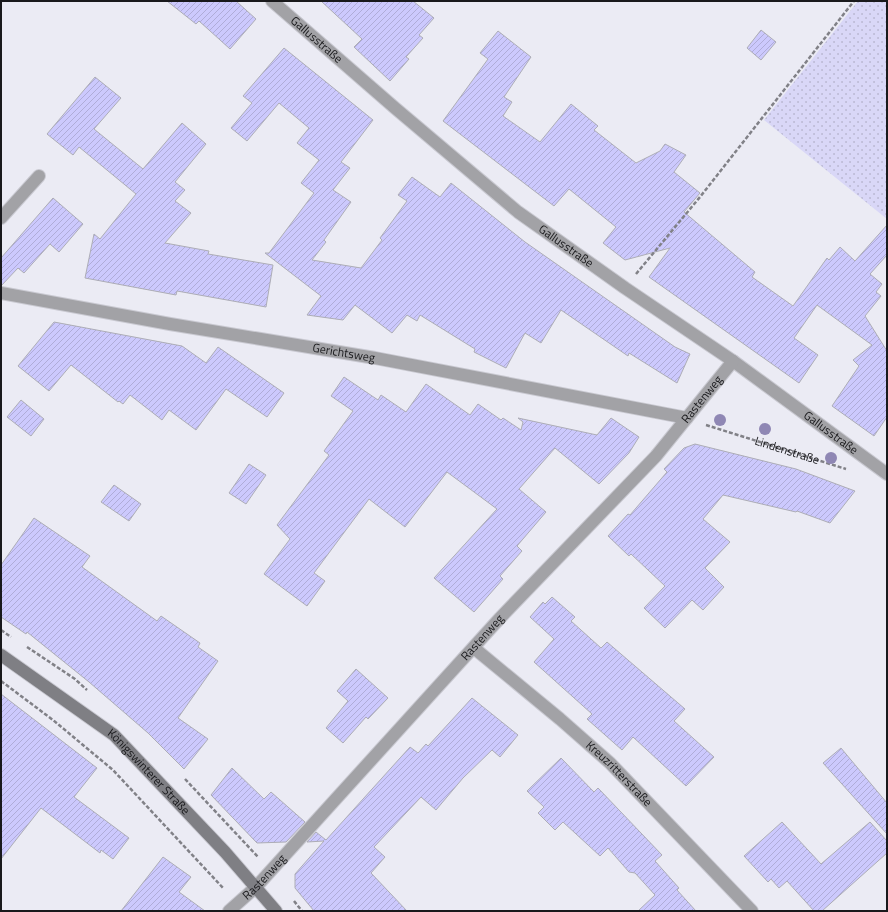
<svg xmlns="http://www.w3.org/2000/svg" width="888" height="912" font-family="'Titillium Web',sans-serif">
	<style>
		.garden { fill: url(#garden-dots) }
		.building { fill: url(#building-hatch); stroke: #adadb6 }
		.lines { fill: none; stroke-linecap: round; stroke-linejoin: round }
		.service-casing { stroke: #c9c9d1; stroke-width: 14 }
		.minor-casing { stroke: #c9c9d1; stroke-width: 14 }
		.secondary-casing { stroke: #c9c9d1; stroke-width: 14 }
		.path { stroke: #818187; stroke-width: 2.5; stroke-dasharray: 4 2; stroke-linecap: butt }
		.service { stroke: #a2a2a6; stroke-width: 12 }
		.minor { stroke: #a2a2a6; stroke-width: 12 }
		.secondary { stroke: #7f7f84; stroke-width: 12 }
		.tree { fill: #8f87b4 }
		.labels { text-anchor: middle; stroke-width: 4; stroke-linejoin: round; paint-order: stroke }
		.street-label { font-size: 12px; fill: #19191c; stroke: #fff }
	</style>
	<defs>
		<pattern id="garden-dots" width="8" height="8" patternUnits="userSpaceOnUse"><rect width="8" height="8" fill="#d9d7f7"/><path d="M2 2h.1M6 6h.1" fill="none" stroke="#bab8d3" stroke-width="1.8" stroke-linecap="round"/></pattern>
		<pattern id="building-hatch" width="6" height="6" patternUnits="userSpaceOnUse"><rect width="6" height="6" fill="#ccc9fd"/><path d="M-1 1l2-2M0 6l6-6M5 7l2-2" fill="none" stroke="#afacd8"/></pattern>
	</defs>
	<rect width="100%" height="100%" fill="#ebebf4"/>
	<path class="garden" d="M858 1H887V219L764 120Z"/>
	<path class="building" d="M167 1H236L256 19 230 49 199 21 196 24Z
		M321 1H413L434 18 419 35 423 38 406 57 409 59 390 81 354 47 362 39Z
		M761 30 776 42 761 60 747 48Z
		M498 31 531 57 504 97 512 102 503 116 540 142 571 104 598 126 594 130 636 163 660 151 665 144 686 155 674 172 700 193 684 212 755 272 752 277 793 306 827 258 829 260 840 247 855 261 887 225V255L870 274 882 284 876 292 881 296 865 316 887 351V417L874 436 832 406 859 366 853 360 872 345 817 305 794 338 818 355 799 383 649 277 670 248 625 260 603 243 616 227 569 189 554 206 443 121 488 59 480 53Z
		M284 48 373 120 341 162 350 168 333 190 351 202 324 240 326 242 312 260 361 268 382 240 380 238 407 201 398 195 412 177 440 197 451 183 525 242 675 347 690 354 677 383 629 353 628 356 561 310 541 343 525 333 506 368 474 352 475 349 420 315 417 321 407 315 392 333 355 305 343 320 307 315 321 296 265 253H269L314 193 301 183 319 160 297 143 309 128 279 103 247 141 231 128 252 103 243 96Z
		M95 77 121 98 94 129 143 169 182 123 206 144 175 182 185 190 175 201 191 213 165 243 209 251 208 254 273 265 266 307 177 291 176 295 85 278 94 234 100 239 136 194 79 147 73 155 47 134Z
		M53 198 83 224 59 252 50 244 24 273 18 268 1 286V258Z
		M54 322 182 346 206 363 218 347 284 393 267 417 226 389 196 430 169 410 162 420 130 395 123 404 119 401 118 402 71 365 49 391 18 366Z
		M344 377 378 400 381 395 406 412 426 384 470 415 478 404 501 420 503 418 521 430 523 422 518 418 597 435 611 418 639 437 629 453 599 484 555 448 519 489 546 512 517 546 522 551 500 576 503 579 474 612 434 578 497 509 447 472 405 527 369 499 314 573 325 581 307 606 264 574 290 539 277 525 329 455 324 451 353 411 331 396Z
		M21 400 44 419 31 436 7 417Z
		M695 444 796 469 855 491 830 523 797 511 796 512 723 495 703 519 730 542 705 568 724 587 703 610 692 600 665 628 644 608 665 586 631 554 629 556 608 536 628 514 630 515 667 472 664 469 684 448Z
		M249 464 266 475 246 504 229 493Z
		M114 485 141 504 129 521 101 502Z
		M34 518 90 556 82 567 157 621 161 616 200 643 198 647 218 661 178 718 208 739 184 769 148 733 89 682 27 632 26 634 1 617V565Z
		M552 597 575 617 571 621 601 648 607 642 685 709 674 721 714 757 686 786 633 737 622 750 587 719 592 714 534 662 554 639 530 617 543 602 545 604Z
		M356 669 388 698 368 719 366 717 343 743 326 728 348 701 337 691Z
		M1 694 97 768 74 797 129 838 113 859 101 850 100 853 41 808 1 859Z
		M472 698 518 735 500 757 492 750 463 778 436 810 421 797 374 847 385 857 371 873 407 911H314L295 888V874L324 841 307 842 316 832 326 840 410 747 418 753 426 744 428 746Z
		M841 748 887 803V834L823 763Z
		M561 758 594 792 598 788 662 855 655 861 679 888 677 890 696 911H638L655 895 635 873 629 872 608 848 600 856 563 822 555 830 538 813 544 807 527 791Z
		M232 768 264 799 271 792 305 822 286 842 257 843 211 795Z
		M782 822 821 864 870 822 887 841V853L822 911H814L787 881 779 888 771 879 768 882 744 856Z
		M163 857 191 877 179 892 205 911H121Z"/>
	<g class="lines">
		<defs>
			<path id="service" d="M1 218 39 176"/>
			<g id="minor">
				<path id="s2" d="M272 1 395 108 518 212 625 288 733 361 887 474"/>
				<path id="s3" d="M1 293 170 324 375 358 687 418"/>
				<path id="s4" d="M474 648 560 719 610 763 752 911"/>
				<path id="s5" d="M229 911 256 887 500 618 656 456 733 361"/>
			</g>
			<g id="secondary">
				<path id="s6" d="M1 655 114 735 225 852 276 911"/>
			</g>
		</defs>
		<use href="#service" class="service-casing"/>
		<use href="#minor" class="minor-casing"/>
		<use href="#secondary" class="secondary-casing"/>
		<g class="path">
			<path d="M636 274 700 197 854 1"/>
			<path id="s1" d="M706 425 846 469"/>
			<path d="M1 630 11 637"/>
			<path d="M27 647 75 679 87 690"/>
			<path d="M1 681 53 720 113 770 224 889"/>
			<path d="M185 779 258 857"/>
			<path d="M294 901 302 911"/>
		</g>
		<use href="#service" class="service"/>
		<use href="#minor" class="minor"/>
		<use href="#secondary" class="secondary"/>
	</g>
	<g class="tree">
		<circle cx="720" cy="420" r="6"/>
		<circle cx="765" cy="429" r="6"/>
		<circle cx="831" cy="458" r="6"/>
	</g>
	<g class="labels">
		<g class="street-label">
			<text dy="4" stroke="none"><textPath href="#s2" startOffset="59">Gallusstraße</textPath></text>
			<text dy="4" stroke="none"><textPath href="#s2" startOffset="383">Gallusstraße</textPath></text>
			<text dy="4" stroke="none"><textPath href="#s3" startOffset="348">Gerichtsweg</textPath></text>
			<text dy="4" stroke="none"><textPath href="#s5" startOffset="697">Rastenweg</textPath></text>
			<text dy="4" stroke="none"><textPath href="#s2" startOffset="707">Gallusstraße</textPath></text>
			<text dy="4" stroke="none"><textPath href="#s1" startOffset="85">Lindenstraße</textPath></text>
			<text dy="4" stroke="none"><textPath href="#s5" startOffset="373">Rastenweg</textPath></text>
			<text dy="4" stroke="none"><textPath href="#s6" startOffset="189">Königswinterer Straße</textPath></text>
			<text dy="4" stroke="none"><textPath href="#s4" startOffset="192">Kreuzritterstraße</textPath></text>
			<text dy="4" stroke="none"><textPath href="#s5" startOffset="49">Rastenweg</textPath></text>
		</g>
	</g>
	<rect width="888" height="912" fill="none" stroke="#19191c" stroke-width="4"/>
</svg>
